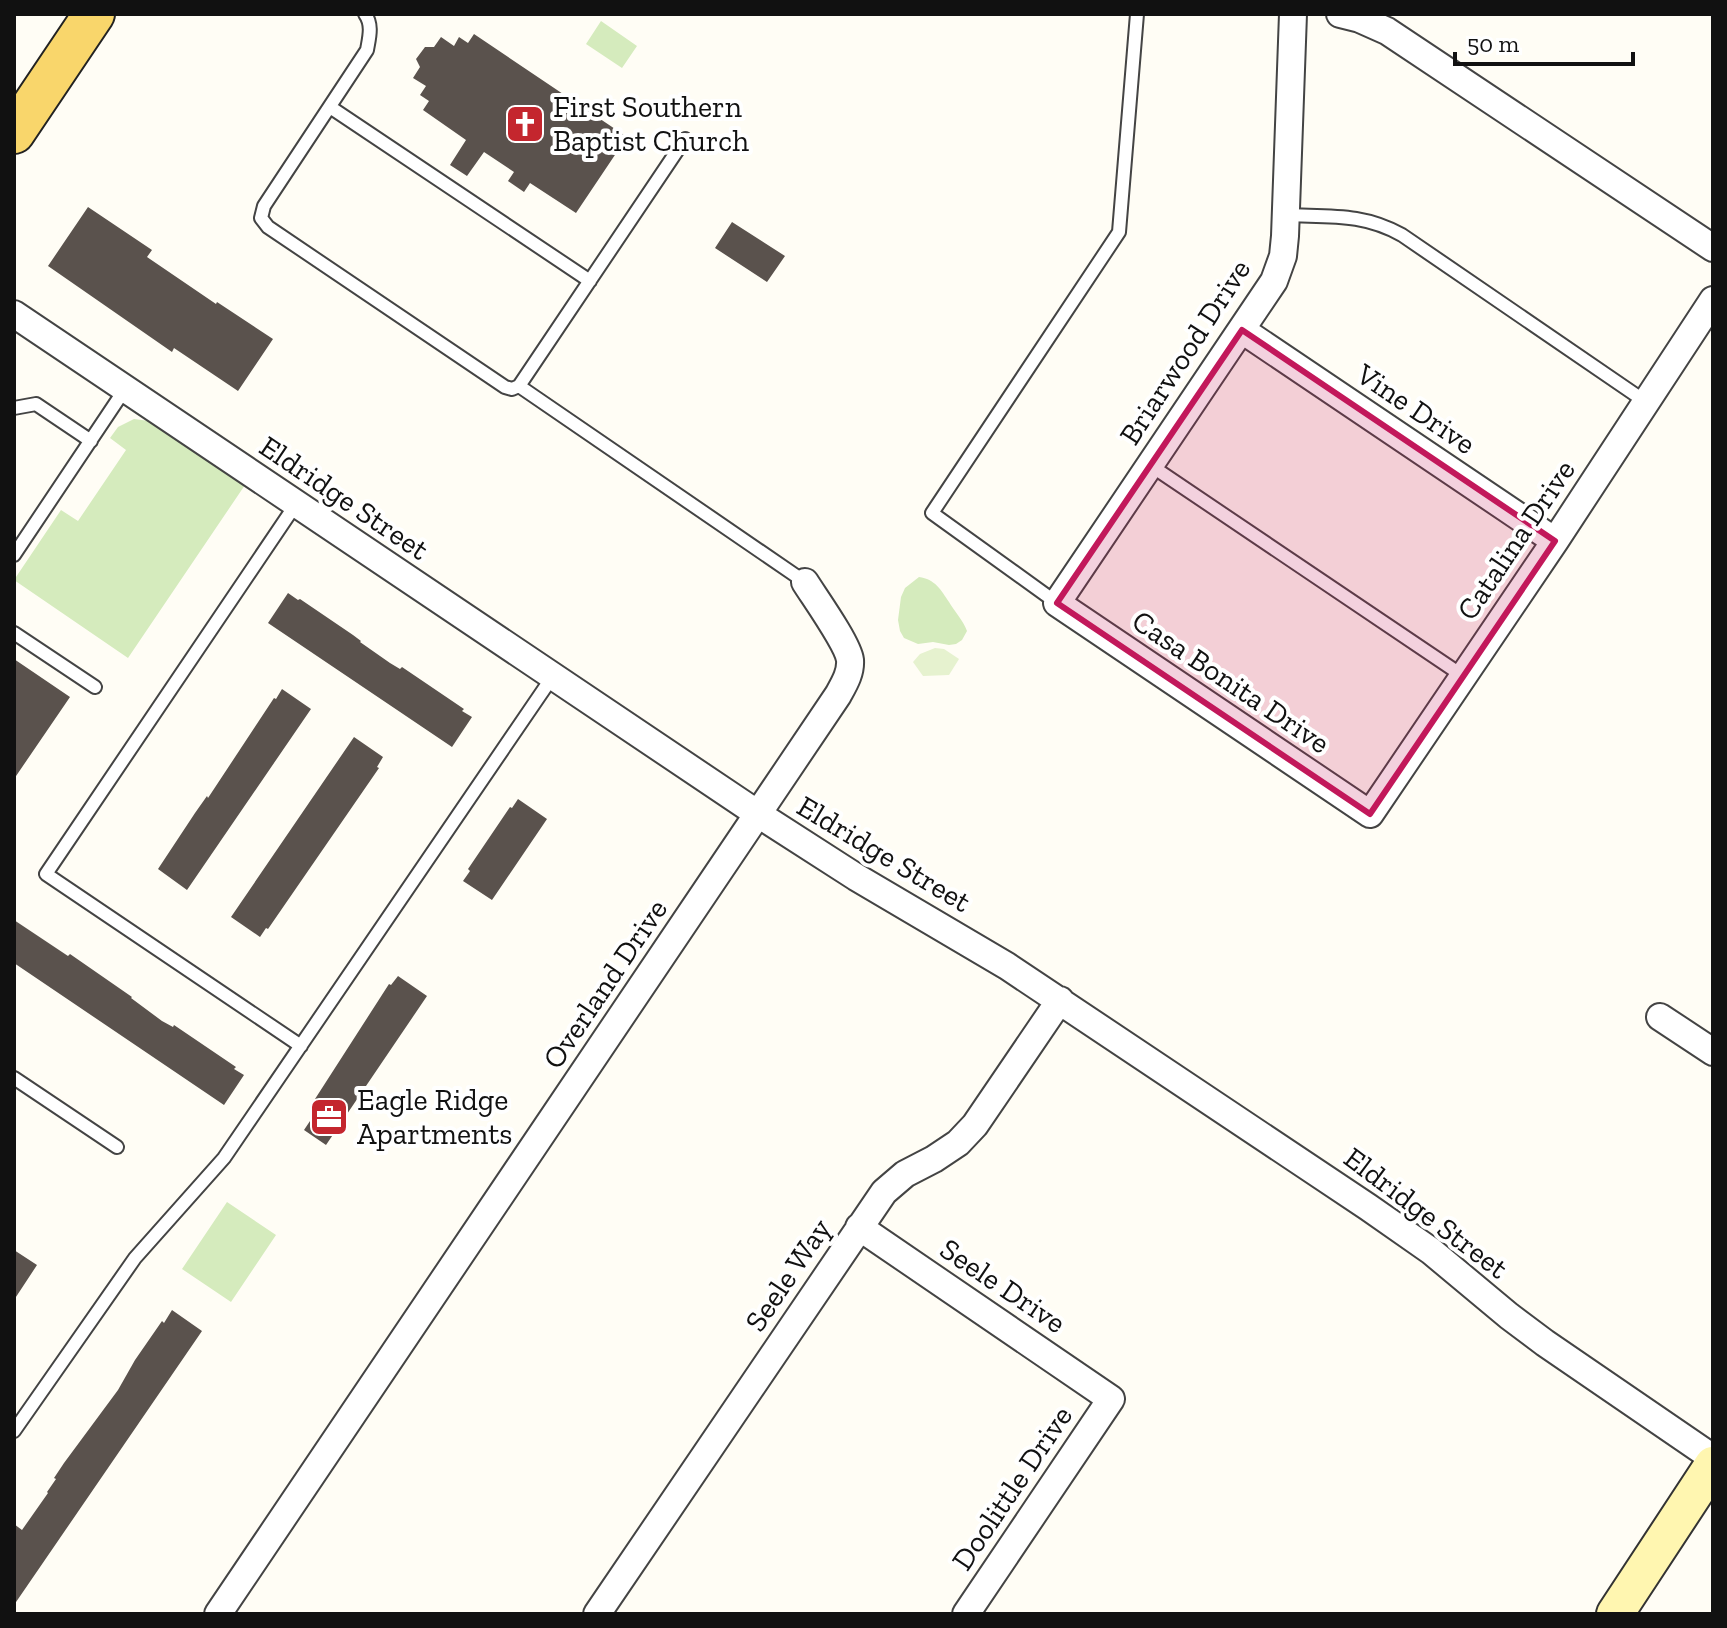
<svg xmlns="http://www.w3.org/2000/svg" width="1727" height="1628" font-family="'Zilla Slab',serif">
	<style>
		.green { fill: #d5ebbd }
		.pitch { fill: #e6f2cf }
		.building { fill: #5a524d }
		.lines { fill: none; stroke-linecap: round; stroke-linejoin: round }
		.lane-casing { stroke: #444; stroke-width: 16 }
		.street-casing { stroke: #444; stroke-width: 30 }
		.secondary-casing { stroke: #333; stroke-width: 40 }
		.primary-casing { stroke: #222; stroke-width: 44 }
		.lane { stroke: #fff; stroke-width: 12 }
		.street { stroke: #fff; stroke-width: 26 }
		.secondary { stroke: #fff6b0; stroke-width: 36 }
		.primary { stroke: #f9d66b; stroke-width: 40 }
		.marked { fill: #c2185b; fill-opacity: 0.2; stroke: #c2185b; stroke-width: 6; stroke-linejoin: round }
		.labels { text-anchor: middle; stroke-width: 8; stroke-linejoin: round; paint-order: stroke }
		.poi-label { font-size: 30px; fill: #111; stroke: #fff; text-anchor: start }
		.street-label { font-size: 30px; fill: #111; stroke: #fff }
	</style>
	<rect width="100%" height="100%" fill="#fffdf5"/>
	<path class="green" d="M601 21 637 46 622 68 586 44Z
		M134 419 149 421 245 485 128 658 14 580 61 510 78 521 126 450 110 438 118 427Z
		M919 577C935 579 941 590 949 602 955 612 963 620 967 631L962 640 956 644 949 645 933 642 918 644 904 638 900 631 898 620 901 597 905 588Z
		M227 1202 276 1235 231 1302 182 1269Z"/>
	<path class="pitch" d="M935 648 944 649 959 659 949 675 923 676 913 662 920 654Z"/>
	<path class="building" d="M474 34 627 137 576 213 530 183 524 192 508 181 514 172 484 152 467 176 450 165 466 140 423 110 429 101 420 95 426 86 413 78 420 67 416 59 425 47H434L441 37 454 46 459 37 468 43Z
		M88 207 152 250 147 257 216 304 217 302 273 339 238 391 174 348 172 352 48 266Z
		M732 222 785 256 767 282 715 248Z
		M288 593 298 600 300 599 353 635 361 641 360 642 390 663 400 669 402 667 464 709 462 711 472 717 452 747 268 623Z
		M14 659 70 697 14 779Z
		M282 689 311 709 187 890 158 869 195 813 207 796 208 798 274 698 276 699Z
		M354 737 383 757 377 767 379 768 268 929 266 928 260 937 231 917Z
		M518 799 547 819 492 900 463 881 470 871 468 869 510 807 512 808Z
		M14 920 68 956 70 954 132 997 131 998 162 1021 173 1027 174 1025 236 1067 234 1069 244 1075 224 1105 14 963Z
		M398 976 427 996 326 1145 304 1130 322 1103 315 1099 389 984 391 985Z
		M14 1250 37 1265 14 1300Z
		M172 1310 202 1331 14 1605V1524L22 1530 48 1493 47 1492 56 1479 54 1478 64 1463 118 1390 135 1360 162 1321 164 1323Z"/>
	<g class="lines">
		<defs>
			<path id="lane" d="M365 14C373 25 369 38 367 50L264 206 261 218 268 227 505 387 512 389 519 386 685 139
				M330 107 590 281
				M1286 215C1330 217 1363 213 1402 235L1646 402
				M519 386 805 582
				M14 408 36 404 91 441
				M1150 465 1463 676
				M296 504 46 874 301 1046
				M14 555 125 389
				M1057 603 932 513 1119 232 1137 14
				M14 633 95 687
				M14 1078 117 1147
				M14 1431 135 1258 224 1158 553 676"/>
			<path id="street" d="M1293 14 1285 236 1283 256 1274 281 1057 603 1370 814 1555 541 1713 300
				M1340 14 1360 19 1387 31 1713 248
				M14 314 758 814 856 877 1007 966 1368 1207 1431 1251 1509 1316 1545 1343 1713 1458
				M1242 330 1555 541
				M1660 1017 1713 1052
				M859 1227 1111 1399 966 1614
				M218 1614 838 695C844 684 851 673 850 660 848 644 815 598 805 582
				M597 1614 884 1192 905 1174 934 1159 958 1143 975 1125 1060 1000"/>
			<path id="secondary" d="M1615 1614 1713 1465"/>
			<path id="primary" d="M14 133 94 14"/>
		</defs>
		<use href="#lane" class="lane-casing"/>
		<use href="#street" class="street-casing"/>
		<use href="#secondary" class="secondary-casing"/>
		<use href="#primary" class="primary-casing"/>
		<use href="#lane" class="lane"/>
		<use href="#street" class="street"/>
		<use href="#secondary" class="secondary"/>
		<use href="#primary" class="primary"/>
	</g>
	<path class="marked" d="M1242 330 1555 541 1370 814 1057 603Z"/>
	<defs>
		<symbol id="church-square" viewBox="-11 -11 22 22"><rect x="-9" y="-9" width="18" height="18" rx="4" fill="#c4262e" stroke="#fff"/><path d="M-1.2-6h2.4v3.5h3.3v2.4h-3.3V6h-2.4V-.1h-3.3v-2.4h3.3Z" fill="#fff"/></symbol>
		<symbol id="office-square" viewBox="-11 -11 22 22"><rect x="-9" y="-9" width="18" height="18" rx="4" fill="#c4262e" stroke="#fff"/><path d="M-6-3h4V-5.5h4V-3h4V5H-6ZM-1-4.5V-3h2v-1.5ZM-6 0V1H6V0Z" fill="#fff"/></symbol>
	</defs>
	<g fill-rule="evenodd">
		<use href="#church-square" x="503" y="102" width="44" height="44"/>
		<use href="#office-square" x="307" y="1095" width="44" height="44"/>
	</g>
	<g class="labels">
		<g class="poi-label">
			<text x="553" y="117">First Southern<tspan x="553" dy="34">Baptist Church</tspan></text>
			<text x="357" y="1110">Eagle Ridge<tspan x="357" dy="34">Apartments</tspan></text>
		</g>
		<g class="street-label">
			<text transform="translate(1185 352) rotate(-57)" y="10">Briarwood Drive</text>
			<text transform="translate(1416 409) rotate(34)" y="10">Vine Drive</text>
			<text transform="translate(344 498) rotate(34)" y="10">Eldridge Street</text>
			<text transform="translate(1516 540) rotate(-56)" y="10">Catalina Drive</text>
			<text transform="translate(1231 682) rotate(34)" y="10">Casa Bonita Drive</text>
			<text transform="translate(884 854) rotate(31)" y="10">Eldridge Street</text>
			<text transform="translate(605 984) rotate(-56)" y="10">Overland Drive</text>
			<text transform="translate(1426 1213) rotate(37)" y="10">Eldridge Street</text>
			<text transform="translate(788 1275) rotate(-56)" y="10">Seele Way</text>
			<text transform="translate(1003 1286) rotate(34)" y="10">Seele Drive</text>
			<text transform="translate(1012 1488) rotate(-56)" y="10">Doolittle Drive</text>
		</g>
	</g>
	<rect width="1727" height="1628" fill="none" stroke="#111111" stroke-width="32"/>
	<path d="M1455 52v12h178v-12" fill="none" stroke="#111111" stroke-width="4"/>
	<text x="1467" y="52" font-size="24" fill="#111111" stroke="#ffffff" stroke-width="6" paint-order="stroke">50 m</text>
</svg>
